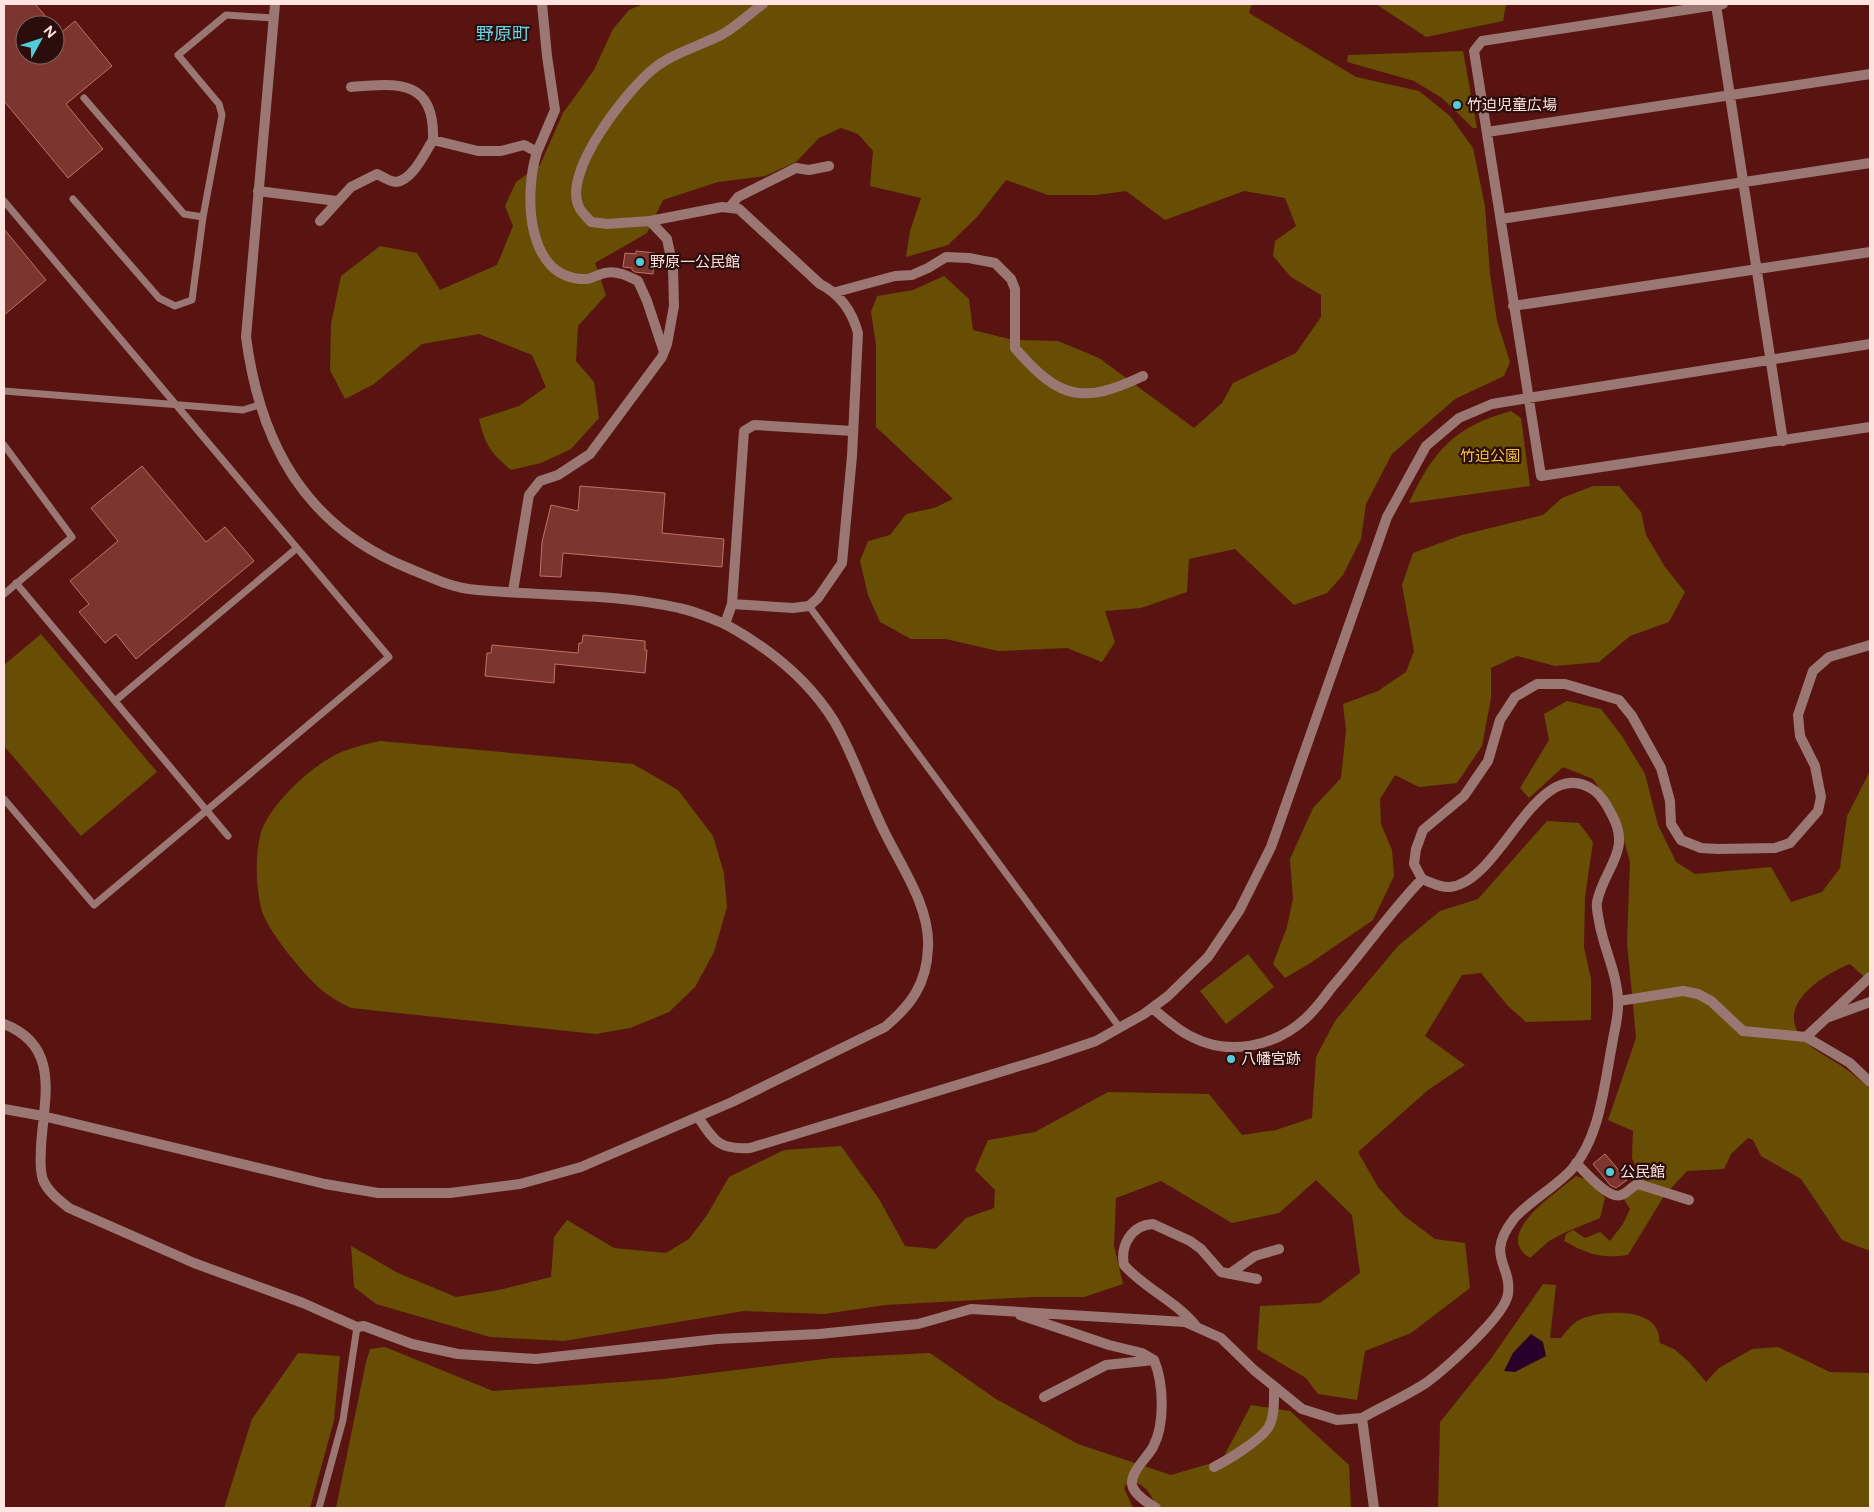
<svg xmlns="http://www.w3.org/2000/svg" width="1874" height="1512" font-family="Figtree,'Noto Sans JP',sans-serif">
	<style>
		.green { fill: #674e04 }
		.water { fill: #29002a }
		.building { fill: #7d352f; stroke: #bf7168 }
		.lines { fill: none; stroke-linecap: round; stroke-linejoin: round }
		.service { stroke: #9a7772; stroke-width: 7 }
		.minor { stroke: #9a7772; stroke-width: 10 }
		.tertiary { stroke: #9a7772; stroke-width: 10 }
		.poi-dot { fill: #53cbda; stroke: #2b0d0b; stroke-width: 2 }
		.labels { text-anchor: middle; stroke-width: 4.5; stroke-linejoin: round; paint-order: stroke }
		.poi-label { font-size: 15px; fill: #ffe4e0; stroke: #2b0d0b; text-anchor: start }
		.park-label { font-size: 15px; fill: #f3c346; stroke: #2b0d0b }
		.quarter-label { font-size: 18px; fill: #69d4e2; stroke: #2b0d0b }
	</style>
	<rect width="100%" height="100%" fill="#591411"/>
	<path class="green" d="M643 4H1256L1251 6 1249 13 1356 77 1419 91 1450 116 1473 148 1485 206 1490 274 1497 321 1510 362 1504 376 1455 399 1392 454 1366 504 1361 539 1343 575 1327 593 1294 605 1235 549 1189 559 1187 592 1141 608 1105 611 1115 642 1102 662 1067 648 998 651 946 639H911L880 622 868 595 860 561 868 541 890 535 906 514 934 508 953 499 876 427V345L871 312 877 296 913 290 944 276 969 299 973 330 1013 340 1058 341 1099 358 1194 428 1222 403 1233 383 1296 353 1321 317V295L1291 277 1273 256 1275 241 1296 226 1285 198 1244 191 1165 220 1126 191 1096 195H1048L1006 180 977 217 948 245 906 257 910 231 921 198 870 186 873 151 858 134 841 128 819 138 796 162 765 176 718 182 663 200 647 233 595 263 606 295 578 326 576 361 594 382 599 418 571 449 541 463 511 470C491 453 485 445 479 419L519 406 546 387 532 355 479 334 422 344 374 384 345 399 330 370 331 324 341 276 380 246 417 253 440 290 497 265 513 226 505 206 516 182 540 165 563 113 594 70 613 29 629 10Z
		M1376 4H1506L1503 21 1426 37Z
		M1463 51 1477 128H1473L1442 98 1414 81 1347 62 1348 55Z
		M1511 411 1521 418 1530 486 1409 503C1433 451 1455 426 1511 411Z
		M1593 486H1619L1641 512 1646 535 1665 567 1685 592 1669 622 1630 636 1599 662 1555 666 1517 656 1491 668V698L1482 746 1457 783 1419 787 1395 775 1380 799 1381 824 1392 850 1394 876 1373 920 1312 962 1285 978 1273 964 1287 927 1293 899 1290 859 1313 808 1341 778 1346 730 1343 704 1378 691 1406 672 1414 651 1402 585 1413 553 1462 535 1543 515 1562 498Z
		M41 634 157 772 81 836 4 746V665Z
		M1567 701 1601 709 1622 736 1645 774 1658 825 1676 862 1695 874 1771 867 1791 902 1822 892 1840 868 1847 816 1870 771V982L1850 964C1820 976 1769 1009 1808 1044 1817 1052 1830 1058 1840 1065 1851 1072 1861 1081 1870 1089V1251L1842 1240 1801 1179 1761 1156 1753 1140 1748 1138 1731 1154 1724 1169 1687 1171 1664 1196 1628 1255C1601 1259 1588 1254 1564 1241L1566 1234 1573 1230 1585 1238 1600 1232 1610 1241 1623 1224 1630 1209 1622 1196 1638 1172 1632 1158 1633 1131 1608 1120 1636 1038 1627 942 1630 862 1616 813 1593 779 1563 767 1529 798 1520 788 1549 740 1544 714Z
		M380 741 633 764 678 790 713 836 724 873 727 907 714 952 695 987 669 1012 630 1028 596 1034 351 1008C343 1004 335 1000 328 995 309 982 266 930 261 908 256 886 255 858 260 836 267 808 305 772 330 758 345 749 362 745 380 741Z
		M1547 821 1579 823 1593 842 1585 897 1584 947 1591 979V1020L1526 1022 1507 1005 1481 973 1462 975 1425 1036 1465 1065 1428 1090 1358 1152 1378 1187 1403 1215 1435 1239 1465 1243 1470 1288 1411 1333 1365 1351 1357 1400 1318 1394 1306 1378 1257 1349 1260 1306 1320 1303 1360 1273 1352 1215 1316 1180 1279 1213 1232 1223 1161 1181 1116 1198 1114 1246 1123 1284 1084 1297H1034L885 1305 824 1314 744 1311 564 1341 490 1337 376 1304 354 1287 351 1246 398 1273 456 1297 499 1290 551 1277 554 1237 567 1220 614 1248 666 1253 689 1239 707 1215 729 1177 784 1150 841 1146 879 1199 905 1246 936 1249 966 1218 994 1208 995 1190 975 1170 988 1140 1035 1132 1108 1092 1209 1094 1242 1135 1276 1130 1312 1118 1316 1057 1335 1021 1398 946 1440 911 1478 899Z
		M1248 954 1274 987 1226 1024 1200 991Z
		M1576 1176 1591 1181 1605 1198 1600 1218 1566 1232 1549 1241 1530 1258C1491 1234 1558 1192 1576 1176Z
		M1543 1284 1556 1285 1550 1338H1561C1565 1333 1571 1325 1577 1321 1596 1311 1644 1307 1656 1328 1659 1332 1659 1339 1660 1343L1674 1349 1689 1362 1706 1382 1719 1368 1752 1349 1778 1347 1830 1372 1870 1373V1508H1438L1440 1422 1490 1360Z
		M385 1347 493 1391 663 1379 832 1358 930 1353 996 1399 1078 1444 1171 1475 1222 1460 1251 1405 1290 1411 1349 1465 1351 1508H1157C1152 1495 1144 1481 1128 1482L1124 1488 1133 1508H336L366 1362 370 1349Z
		M298 1353 340 1356 334 1420 310 1508H224L252 1419Z"/>
	<path class="water" d="M1531 1334 1543 1342 1546 1356 1515 1372 1504 1371 1513 1353Z"/>
	<path class="building" d="M4 4H35L53 25H25V55H55V38L75 21 112 66 66 104 103 149 68 178 4 101Z
		M4 229 46 280 4 315Z
		M636 251 655 253 653 274 635 272 632 270V268L623 267 625 253 636 254Z
		M142 466 206 542 225 527 254 561 136 659 116 634 105 643 79 612 89 604 70 581 118 541 91 508Z
		M580 486 665 493 662 533 724 539 722 567 563 553 561 577 540 576 542 542 551 505 578 511Z
		M583 635 645 641V650H647L645 673 555 664 554 683 485 676 487 653H491L492 645 578 653 579 643H582Z
		M1605 1154 1627 1180 1616 1188 1610 1185 1593 1164Z"/>
	<g class="lines">
		<path class="service" d="M84 98 184 214 203 217
			M73 199 159 298 175 306 192 300 203 217 222 115 219 104 178 55 226 15 273 18
			M4 201 389 657 94 905 4 799
			M4 391 243 410 259 405
			M4 445 72 537 4 594
			M16 583 228 836
			M809 606 1120 1028
			M115 701 297 548
			M319 1508 343 1420 357 1327"/>
		<path class="minor" d="M1723 4 1482 41 1474 51 1541 476 1870 427
			M1716 5 1783 441
			M351 87C398 83 435 79 433 140L478 151H501L524 145 537 152 555 110 547 56 542 4
			M1487 132 1870 74
			M537 152C524 192 525 281 587 279 593 278 599 274 605 273 616 270 628 276 638 281L647 301 664 352
			M258 191 337 201
			M730 207 738 197 796 168 809 170 829 166
			M1501 219 1870 163
			M320 221 351 187 377 174C383 177 390 182 396 182 413 180 425 152 433 140
			M650 221 722 207 739 209 820 284C840 294 852 311 858 333L852 456 842 563 818 598 809 606 793 608 732 604 744 431 754 425 853 431
			M836 292 895 276 912 275 928 268 946 257 969 258 995 263 1011 279 1015 289V348C1059 399 1082 405 1143 376
			M1513 306 1870 252
			M513 591 529 495 540 481 558 475 590 454 662 357 667 344 674 306 673 267 667 239 650 221 607 224 591 222C587 217 581 212 579 207 562 172 626 92 652 70 672 53 700 46 723 34 737 26 750 13 763 4
			M1619 1001 1683 991 1698 994 1711 1001 1743 1031 1806 1037 1850 1063 1870 1082
			M1152 1008C1165 1018 1177 1030 1192 1037 1229 1056 1274 1047 1305 1019 1315 1010 1324 998 1332 987 1363 952 1389 913 1422 879
			M1829 1017 1870 1002
			M4 1024C61 1046 44 1098 41 1146 41 1157 39 1168 43 1180 48 1192 59 1200 69 1208L194 1263 303 1303 357 1327 364 1326 412 1344 458 1354 536 1359 717 1339 819 1334 918 1324 971 1309 1185 1322 1221 1338 1254 1370 1302 1409 1337 1420 1362 1418C1383 1406 1406 1396 1426 1383 1445 1369 1505 1316 1508 1294 1512 1264 1485 1257 1513 1220 1525 1204 1556 1187 1572 1169 1600 1137 1604 1086 1612 1045 1614 1031 1619 1016 1618 1002 1618 975 1603 947 1599 921 1598 915 1596 907 1597 902 1604 868 1632 851 1612 815 1608 807 1603 797 1595 791 1537 749 1502 882 1450 887 1441 888 1430 882 1422 879L1414 864 1416 849 1423 830 1464 796 1488 761 1500 720 1515 697 1537 684H1565L1619 700 1632 716 1661 768 1670 801 1671 824 1681 840 1701 848 1718 849 1775 848 1790 843 1818 811 1821 797 1815 766 1800 736 1798 715 1813 671 1829 657 1870 645
			M1806 1037 1870 977
			M4 1109 43 1116 325 1184 378 1193H450L520 1184 581 1167 732 1102 885 1027C911 1005 927 984 928 947 930 908 903 869 886 835 867 798 855 757 834 721 807 678 769 648 725 624L732 604
			M698 1117C714 1141 719 1150 750 1148L1046 1058 1096 1041 1144 1014 1168 996 1208 957 1239 911 1271 847 1387 517 1426 446 1459 418 1492 404 1528 398 1870 344
			M1576 1163C1584 1171 1609 1200 1621 1195 1627 1193 1631 1187 1638 1184L1689 1200
			M1229 1274 1255 1256 1279 1249
			M1020 1315 1109 1345 1142 1353 1154 1360C1164 1384 1165 1425 1153 1447 1147 1458 1131 1471 1132 1484 1133 1494 1148 1503 1156 1508
			M1196 1326C1176 1301 1145 1289 1124 1265 1120 1246 1131 1225 1153 1224L1190 1241 1201 1249 1221 1272 1257 1279
			M1044 1397 1106 1365 1154 1360
			M1362 1418 1374 1508
			M1214 1467C1228 1460 1259 1441 1268 1428 1275 1417 1274 1399 1274 1387"/>
		<path class="tertiary" d="M275 4 246 337C260 444 305 526 408 568 427 576 448 586 469 589 538 597 610 592 679 608 695 611 710 618 725 624"/>
	</g>
	<g class="poi-dot">
		<circle cx="1457" cy="105" r="5"/>
		<circle cx="640" cy="262" r="5"/>
		<circle cx="1231" cy="1059" r="5"/>
		<circle cx="1610" cy="1172" r="5"/>
	</g>
	<g class="labels">
		<g class="poi-label">
			<text x="1467" y="110">竹迫児童広場</text>
			<text x="650" y="267">野原一公民館</text>
			<text x="1241" y="1064">八幡宮跡</text>
			<text x="1620" y="1177">公民館</text>
		</g>
		<g class="park-label">
			<text x="1490" y="461">竹迫公園</text>
		</g>
		<g class="quarter-label">
			<text x="503" y="40">野原町</text>
		</g>
	</g>
	<rect width="1874" height="1512" fill="none" stroke="#ffe4e0" stroke-width="10"/>
	<g transform="translate(40 40) rotate(50)"><circle r="24" fill="#2b0d0b" stroke="#806360"/>
	<path d="M0-4L9 19L0 12L-9 19Z" fill="#53cbda"/>
	<text y="-8" font-size="14" font-weight="bold" text-anchor="middle" fill="#ffe4e0">N</text>
	</g>
</svg>
